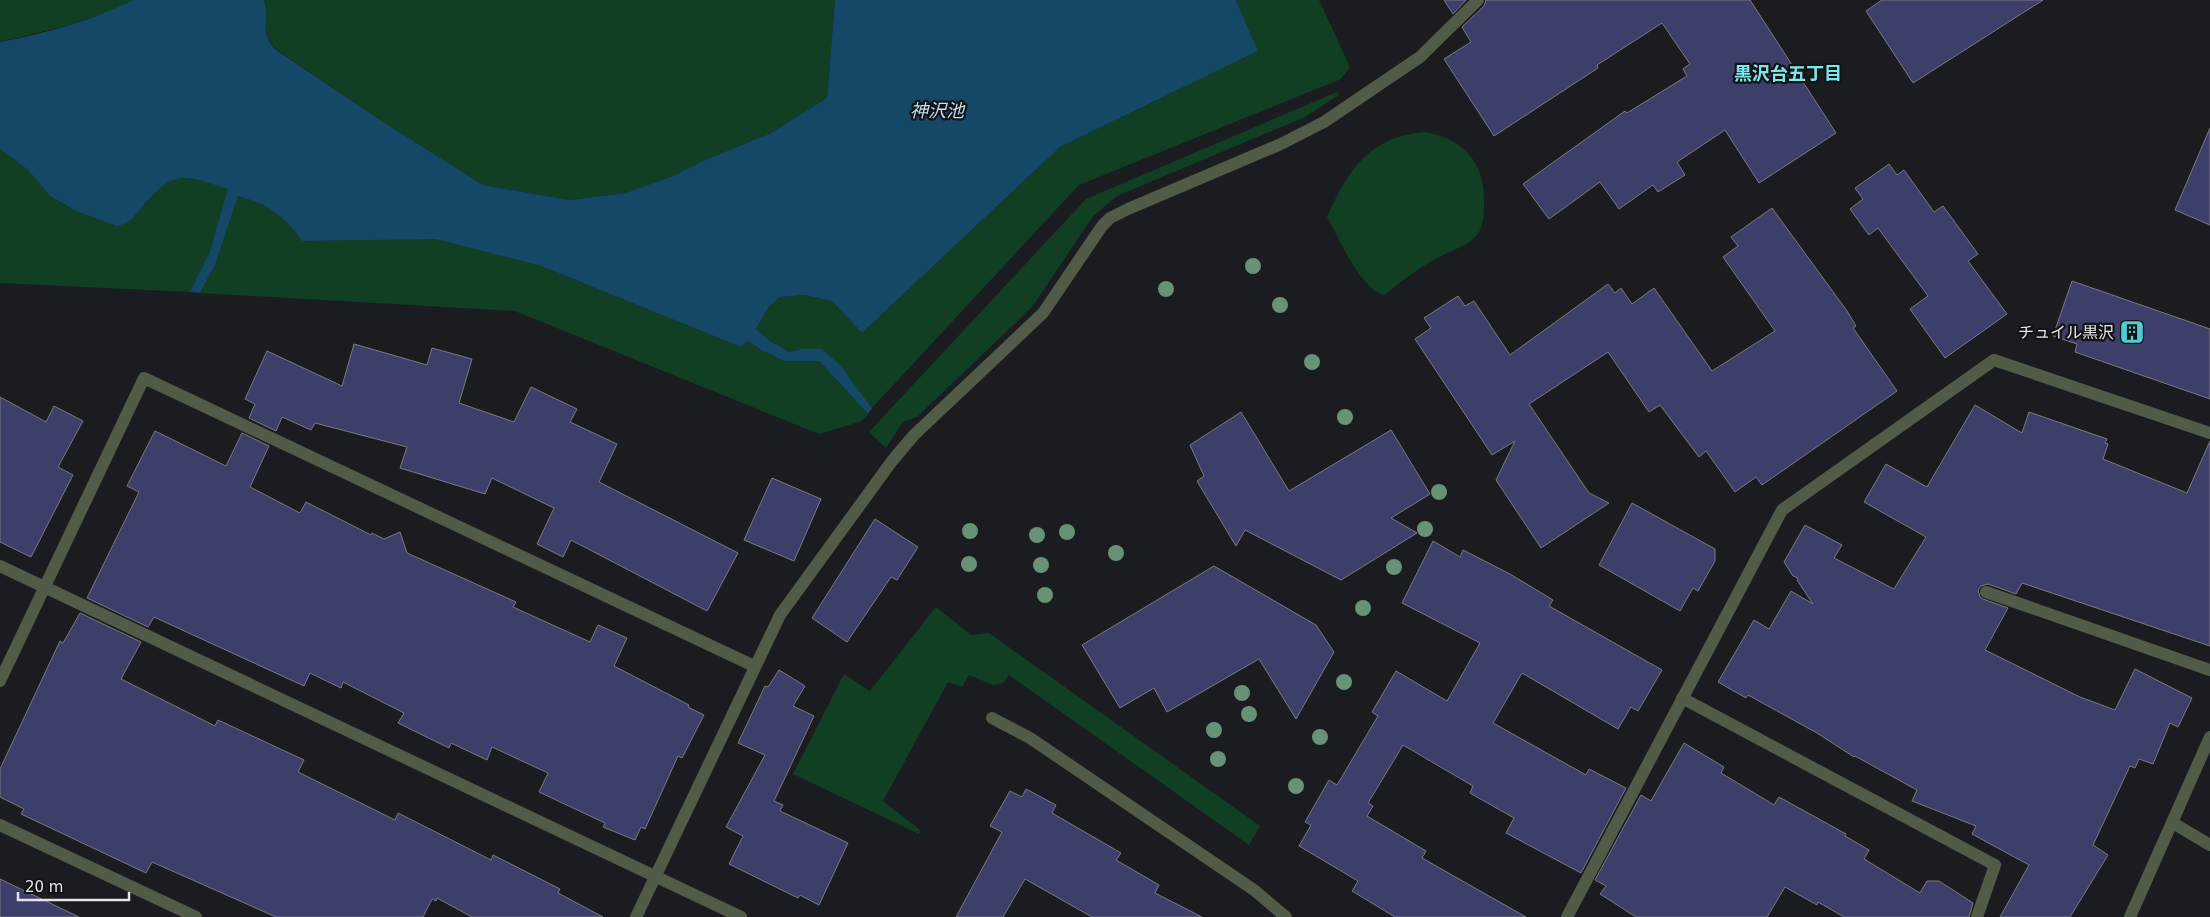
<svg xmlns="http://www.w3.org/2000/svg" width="2210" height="917" font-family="'DejaVu Sans','Noto Sans JP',sans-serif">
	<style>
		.green { fill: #103f24 }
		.water { fill: #154767 }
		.building { fill: #3d3f6b; stroke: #7a7b7f }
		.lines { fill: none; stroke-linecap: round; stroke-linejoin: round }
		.minor { stroke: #515c48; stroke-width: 12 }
		.tree { fill: #679276 }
		.labels { text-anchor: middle; stroke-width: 4.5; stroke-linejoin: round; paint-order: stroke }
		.poi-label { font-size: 16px; fill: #e4e4e7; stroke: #121316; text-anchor: end }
		.neighbourhood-label { font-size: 18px; font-weight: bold; fill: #7be7eb; stroke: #121316 }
		.water-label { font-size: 18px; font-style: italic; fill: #c3dff5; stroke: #121316 }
	</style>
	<rect width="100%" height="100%" fill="#1b1c1f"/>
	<path class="green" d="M0 0H133C87 23 49 30 0 42Z
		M264 0H835L827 98 771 133 707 159 673 176 625 193 570 200 483 185 374 116 276 49C258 30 271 21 264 0Z
		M1236 0H1319L1350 67 1341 79 1079 185 872 408 841 366 801 349 789 352 770 341 756 329 769 307 780 297 804 295 832 301 862 333 1060 147 1258 51Z
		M1337 92 1339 95 1305 117 1117 196 1093 216 1032 307 917 417 903 422 886 448 869 432 1086 199Z
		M1424 132C1463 138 1485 162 1484 202 1484 213 1484 226 1477 235 1470 245 1441 255 1430 262 1414 271 1399 284 1384 295 1361 290 1339 238 1327 217 1348 170 1369 137 1424 132Z
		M0 149 28 170 50 196 74 210 145 204C173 167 190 177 229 189L210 251 190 292 0 283Z
		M238 196C269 205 283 215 302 241L436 238 541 266 741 347 748 341 763 351 784 361H819L868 414 862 421 819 434 515 311 200 293 215 265Z
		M936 607 971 635 989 633 1260 826 1249 845 1009 675 1003 683 993 685 969 675 962 687 948 682 883 801 920 830 919 834 793 774 844 674 870 691Z"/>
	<path class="water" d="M133 0H264C271 21 258 30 275 49L374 116 483 185 570 200 625 193 673 176 707 159 771 133 827 98 835 0H1236L1258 51 1060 147 862 333 832 301 804 295 780 297 769 307 756 329 770 341 789 352 801 349H822L841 366 872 408 868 414 819 361H784L763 351 748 341 741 347 541 266 436 239 302 241C283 215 269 205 238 196L215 265 200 293 190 292 210 251 228 189C182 174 174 169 141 208 134 217 128 224 117 226L74 210 50 196 28 170 0 149V42C47 33 90 21 133 0Z"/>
	<path class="building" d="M1444 0H1466L1453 14Z
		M1486 0H1750L1836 133 1759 183 1725 130 1677 162 1685 175 1658 192 1653 185 1619 209 1600 182 1549 219 1523 184 1625 111 1627 113 1687 76 1683 69 1690 64 1662 23 1597 65 1598 68 1494 136 1444 59 1471 42 1462 27 1484 6Z
		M1882 0H2043L1913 83 1866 11Z
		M2210 128V225L2175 210Z
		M1889 164 1897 175 1904 170 1934 212 1943 206 1978 254 1968 261 2007 314 1945 358 1910 309 1928 296 1878 228 1869 235 1850 209 1863 199 1855 188Z
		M1772 208 1847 311 1856 326 1853 328 1897 391 1762 485 1756 477 1735 492 1706 451 1699 457 1660 405 1649 412 1608 352 1529 404 1589 493 1609 503 1541 548 1496 480 1515 441 1492 455 1415 339 1431 328 1424 318 1458 296 1465 306 1474 301 1510 355 1608 284 1615 293 1621 288 1632 304 1654 288 1712 371 1775 331 1723 257 1738 246 1731 237Z
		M2072 281 2210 329V399L2075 352 2077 344 2053 336Z
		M354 344 427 365 432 348 472 359 459 403 514 422 531 387 577 409 570 422 617 444 599 482 738 553 707 611 571 540 563 557 537 544 554 508 492 478 485 494 400 468 407 447 315 423 311 430 282 417 276 431 249 418 255 404 245 399 267 351 342 386Z
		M0 397 46 422 54 406 83 421 58 467 73 475 31 557 0 542Z
		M1975 405 2022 433 2029 412 2107 439 2105 443 2108 444 2103 459 2187 493 2210 441V646L2022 583 2016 594 1988 584 1981 586 1978 590 1980 597 1983 599 2008 608 1985 650 2080 697 2115 710 2135 669 2192 698 2178 727 2170 723 2153 764 2139 759 2135 768 2130 766 2093 845 2108 855 2070 917H2000L2029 865 1972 834 1976 826 1912 801 1917 790 1855 756 1854 757 1817 733 1748 695 1746 698 1718 682 1754 620 1769 629 1791 591 1813 604 1797 580 1798 578 1793 576 1784 562 1805 525 1842 545 1834 558 1894 589 1926 537 1864 502 1886 464 1927 487Z
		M1241 412 1289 491 1391 430 1430 494 1391 518 1417 533 1341 580 1245 530 1236 546 1197 481 1204 476 1190 445Z
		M155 431 226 466 242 433 269 446 250 487 300 513 306 502 371 535 372 533 384 539 400 532 407 553 516 602 513 607 590 642 598 625 627 638 614 666 689 705 688 707 704 715 682 758 678 756 645 829 641 827 635 840 603 827 605 823 539 792 548 773 492 747 487 760 451 743 449 748 398 723 404 713 343 682 341 688 310 673 304 686 154 617 148 627 87 598 139 492 127 486Z
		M772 478 821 499 794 561 744 540Z
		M1632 503 1715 549V561L1698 591 1693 588 1680 611 1599 565Z
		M875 519 918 547 897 580 891 577 847 642 812 618Z
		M1433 541 1460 557 1463 550 1510 574 1553 600 1549 606 1662 670 1638 711 1631 707 1618 729 1522 673 1493 723 1586 775 1589 769 1626 788 1581 873 1506 833 1514 818 1470 793 1473 786 1403 745 1368 803 1373 806 1367 816 1426 851 1422 858 1526 917H1395L1352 891 1358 881 1299 846 1311 825 1305 822 1329 780 1337 785 1378 716 1372 712 1396 671 1447 701 1480 643 1402 603Z
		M1214 566 1316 625 1334 652 1296 719 1259 659 1167 712 1154 688 1120 708 1082 645Z
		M80 613 141 642 121 679 215 726 218 720 304 760 298 772 395 820 398 813 491 860 493 855 560 889 558 893 603 917H472L437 898 436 901 432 899 423 917H276L152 862 146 873 21 814 24 809 0 797V769L60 641 63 643Z
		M779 670 805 686 793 706 814 716 774 801 783 805 780 811 848 843 819 905 800 895 798 898 729 864 743 836 726 827 765 755 738 743 765 686 768 687Z
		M1684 743 1724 767 1721 773 1774 805 1779 797 1846 834 1845 836 1869 850 1864 859 1920 893 1927 881H1939L1973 903 1969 917H1844L1818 902 1817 905 1785 887 1767 917H1636L1600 894 1606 886 1595 880 1641 795 1651 801Z
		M1026 789 1056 805 1052 813 1121 853 1116 860 1159 885 1155 893 1202 917H1092L1025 879 1003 917H956L1002 832 990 826 1010 791 1022 797Z
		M0 879 79 917H0Z"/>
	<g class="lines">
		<path class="minor" d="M0 566 741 917
			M1986 592 2210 670
			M0 681 144 378 754 666
			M1682 698 1995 865 1977 917
			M992 718 1030 738 1254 890 1286 917
			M2173 823 2210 845
			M0 825 196 917
			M636 917 780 615 892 461 914 435 1043 313 1102 226 1110 218 1128 209 1281 144 1324 122 1420 57 1478 0
			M1567 917 1782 510 1994 360 2210 433
			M2130 917 2210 737"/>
	</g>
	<g class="tree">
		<circle cx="1253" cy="266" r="8"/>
		<circle cx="1166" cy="289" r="8"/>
		<circle cx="1280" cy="305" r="8"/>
		<circle cx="1312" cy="362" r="8"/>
		<circle cx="1345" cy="417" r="8"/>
		<circle cx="1439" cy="492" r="8"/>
		<circle cx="1425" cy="529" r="8"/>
		<circle cx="970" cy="531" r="8"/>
		<circle cx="1067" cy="532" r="8"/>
		<circle cx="1037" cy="535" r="8"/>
		<circle cx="1116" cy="553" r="8"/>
		<circle cx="969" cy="564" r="8"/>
		<circle cx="1041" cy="565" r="8"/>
		<circle cx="1394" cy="567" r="8"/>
		<circle cx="1045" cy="595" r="8"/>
		<circle cx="1363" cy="608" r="8"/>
		<circle cx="1344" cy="682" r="8"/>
		<circle cx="1242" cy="693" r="8"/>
		<circle cx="1249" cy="714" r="8"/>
		<circle cx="1214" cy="730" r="8"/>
		<circle cx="1320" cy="737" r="8"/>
		<circle cx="1218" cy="759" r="8"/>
		<circle cx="1296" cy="786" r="8"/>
	</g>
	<defs>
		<symbol id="building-square" viewBox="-11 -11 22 22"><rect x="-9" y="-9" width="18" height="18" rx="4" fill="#51ccd1" stroke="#121316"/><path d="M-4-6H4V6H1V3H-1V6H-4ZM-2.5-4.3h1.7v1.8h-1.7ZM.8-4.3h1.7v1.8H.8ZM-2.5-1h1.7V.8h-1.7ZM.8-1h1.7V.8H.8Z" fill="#111"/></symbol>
	</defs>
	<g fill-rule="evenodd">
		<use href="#building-square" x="2118" y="318" width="28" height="28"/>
	</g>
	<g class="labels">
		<g class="poi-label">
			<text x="2114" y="338">チュイル黒沢</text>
		</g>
		<g class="neighbourhood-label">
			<text x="1788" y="80">黒沢台五丁目</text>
		</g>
		<g class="water-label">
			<text x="937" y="117">神沢池</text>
		</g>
	</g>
	<path d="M18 892v8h111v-8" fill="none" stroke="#e4e4e7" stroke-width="2.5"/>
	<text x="25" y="892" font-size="15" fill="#e4e4e7" stroke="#121316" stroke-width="4" paint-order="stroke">20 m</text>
</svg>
